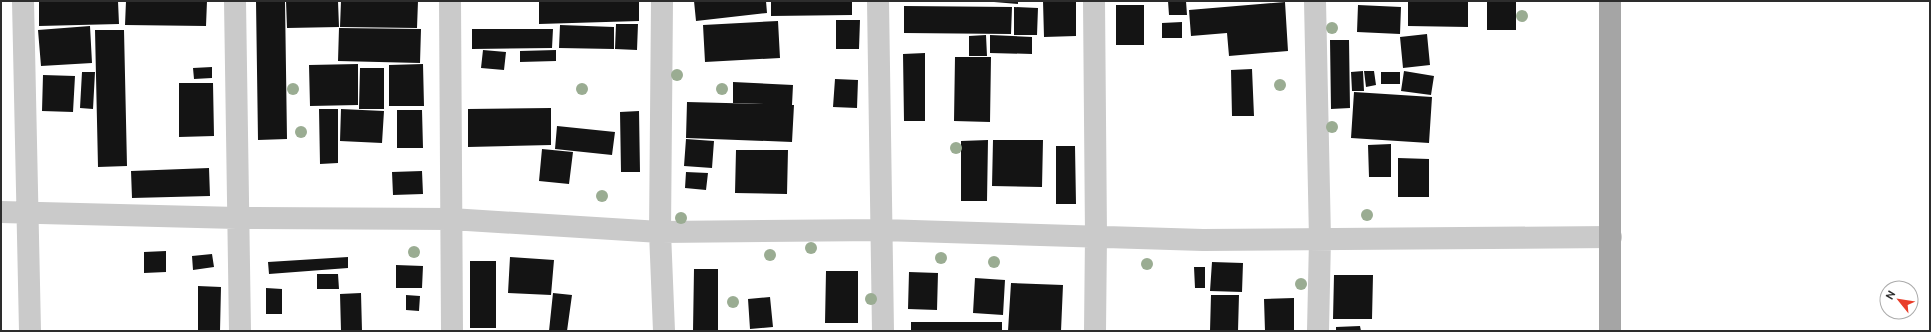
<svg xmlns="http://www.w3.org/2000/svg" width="1931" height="332" font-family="Ubuntu,sans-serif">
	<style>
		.building { fill: #141414 }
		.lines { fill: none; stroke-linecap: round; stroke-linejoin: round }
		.minor { stroke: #cacaca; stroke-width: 22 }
		.primary { stroke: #a5a5a5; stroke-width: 22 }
		.tree { fill: #9aac92 }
	</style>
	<rect width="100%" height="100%" fill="#fff"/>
	<path class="building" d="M39 1H118L119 24 39 26Z
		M126 1H207L206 26 125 25Z
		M256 1H285L287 139 258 140Z
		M286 1H338L339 27 287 28Z
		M341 1H418L417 28 340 27Z
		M539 1H639V21L539 24Z
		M694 1H766L767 13 696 21Z
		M771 1H852V15L771 16Z
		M982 1H1018V4Z
		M1043 1H1076V36L1044 37Z
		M1168 1H1186L1187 15H1169Z
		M1408 1H1468V27L1408 26Z
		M1487 1H1516V30H1487Z
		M1285 2 1288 51 1229 56 1227 33 1191 36 1189 10Z
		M1116 5H1144V45H1116Z
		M1358 5 1401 7 1400 34 1357 32Z
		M904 6 1012 7 1011 34 904 33Z
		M1014 7 1038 8 1037 35H1014Z
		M836 20H860L859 49H836Z
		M778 21 780 58 705 62 703 25Z
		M1182 22V38H1162V23Z
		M616 24H638L637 50 615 49Z
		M560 25 614 27V49L559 48Z
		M90 26 92 63 41 66 38 30Z
		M339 28 421 29 420 63 338 61Z
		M472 29H553L552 48 472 49Z
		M95 30H124L127 166 98 167Z
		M1427 34 1430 65 1403 68 1400 37Z
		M986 35 987 56H969V36Z
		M990 35 1032 37V54L990 53Z
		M1330 40H1349L1350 108 1331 109Z
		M483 50 506 52 504 70 481 68Z
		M556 50V61L520 62V51Z
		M925 53V121H904L903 54Z
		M955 57H991L990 122 954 121Z
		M358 64V105L310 106 309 65Z
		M423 64 424 106H389V65Z
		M212 67V78L194 79 193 68Z
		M360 68H384V109H359Z
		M1252 69 1254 116H1232L1231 70Z
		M1363 71 1364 91H1352L1351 72Z
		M1364 71H1374L1376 85 1366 87Z
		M1404 71 1434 76 1431 95 1401 91Z
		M82 72H95L93 109 80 108Z
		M1381 72H1400V84H1381Z
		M43 75 75 76 73 112 42 111Z
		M835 79 858 80 857 108 833 107Z
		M733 82 793 85 792 105H794L792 142 686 138 687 102 765 104 733 103Z
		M179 83H213L214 136 179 137Z
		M1354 92 1432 97 1429 143 1351 138Z
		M551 108V145L468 147V109Z
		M319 109H338V163L320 164Z
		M341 109 384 111 382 143 340 141Z
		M397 110H422L423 148H397Z
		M639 111 640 172H621L620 112Z
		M557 126 615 132 612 155 555 149Z
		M686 139 714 141 712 168 684 166Z
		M988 140 987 201H961V141Z
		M993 140H1043L1042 187 992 186Z
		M1391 144V177H1369L1368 145Z
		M1056 146H1075L1076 204H1056Z
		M542 149 573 152 569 184 539 181Z
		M736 150H788L787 194 735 193Z
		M1398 158 1429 159V197H1398Z
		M209 168 210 196 132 198 131 171Z
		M422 171 423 194 393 195 392 172Z
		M686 172 708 173 706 190 685 188Z
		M166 251V272L144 273V252Z
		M212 254 214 267 193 270 192 256Z
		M348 257V268L269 274 268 262Z
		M510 257 554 260 551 295 508 293Z
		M470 261H496V328H470Z
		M1212 262 1243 263 1242 292 1210 291Z
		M396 265 423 266 422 288H396Z
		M1194 267H1205V288H1195Z
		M694 269H718V331H693Z
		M826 271H858V323H825Z
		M909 272 938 273 937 310 908 309Z
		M317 274H338L339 289H317Z
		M1334 275H1373L1372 319H1333Z
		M975 278 1005 280 1003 315 973 313Z
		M1011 283 1063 285 1061 331H1008Z
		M198 286 221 287 220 331H198Z
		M266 288 282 289V314H266Z
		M361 293 362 331H341L340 294Z
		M553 293 572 295 567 331H549Z
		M406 295 420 296 419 311 406 310Z
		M1211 295H1239L1238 331H1210Z
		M770 297 773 327 750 329 748 299Z
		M1294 298V331H1265L1264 299Z
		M911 322H1002V331H911Z
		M1360 326 1361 331H1336V327Z"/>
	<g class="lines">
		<path class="minor" d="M23 1 30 331
			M235 1 240 331
			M450 1 452 331
			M662 1 660 232 664 331
			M878 1 883 331
			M1094 1 1096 236 1095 331
			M1315 1 1320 239 1318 331
			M1 212 237 218 451 219 660 232 882 230 1203 240 1611 237"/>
		<path class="primary" d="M1610 331V1"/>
	</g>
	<g class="tree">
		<circle cx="1522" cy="16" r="6"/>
		<circle cx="1332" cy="28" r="6"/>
		<circle cx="677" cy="75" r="6"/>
		<circle cx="1280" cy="85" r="6"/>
		<circle cx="293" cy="89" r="6"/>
		<circle cx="582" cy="89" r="6"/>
		<circle cx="722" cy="89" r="6"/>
		<circle cx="1332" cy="127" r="6"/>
		<circle cx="301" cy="132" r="6"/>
		<circle cx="956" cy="148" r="6"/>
		<circle cx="602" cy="196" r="6"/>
		<circle cx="1367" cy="215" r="6"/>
		<circle cx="681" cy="218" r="6"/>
		<circle cx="811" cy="248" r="6"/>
		<circle cx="414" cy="252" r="6"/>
		<circle cx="770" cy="255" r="6"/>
		<circle cx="941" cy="258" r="6"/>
		<circle cx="994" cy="262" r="6"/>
		<circle cx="1147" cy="264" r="6"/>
		<circle cx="1301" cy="284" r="6"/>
		<circle cx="871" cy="299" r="6"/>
		<circle cx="733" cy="302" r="6"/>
	</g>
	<rect width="1931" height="332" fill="none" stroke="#2d2d2d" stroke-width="4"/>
	<g transform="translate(1899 300) rotate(300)"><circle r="19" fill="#ffffff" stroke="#ababab"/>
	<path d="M0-3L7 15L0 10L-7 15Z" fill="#e93d29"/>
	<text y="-6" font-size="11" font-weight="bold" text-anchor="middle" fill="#2d2d2d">N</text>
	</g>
</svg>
